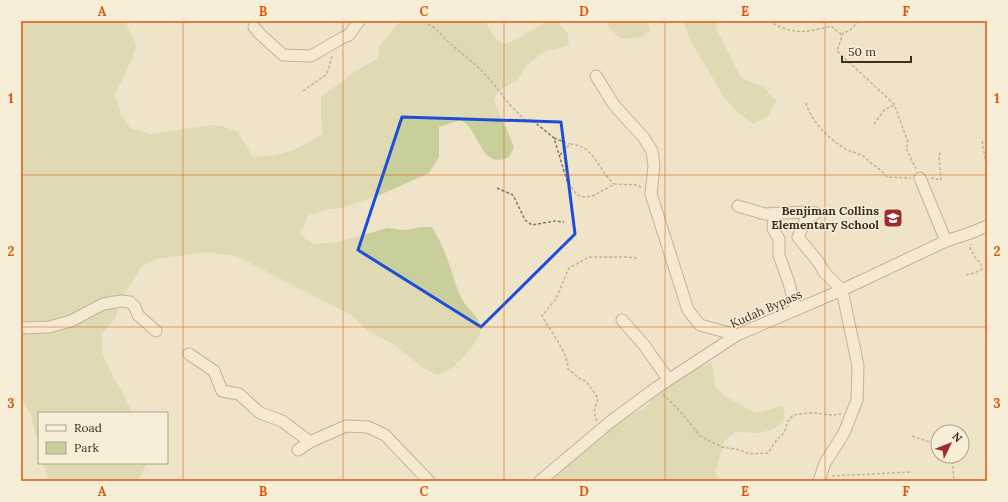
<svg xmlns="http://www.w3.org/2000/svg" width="1008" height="502" font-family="Lora,serif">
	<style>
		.green { fill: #c9cf9b }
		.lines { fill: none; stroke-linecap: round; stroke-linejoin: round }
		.minor-casing { stroke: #8d765c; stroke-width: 13 }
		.path { stroke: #8d765c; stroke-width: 1.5; stroke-dasharray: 3 2; stroke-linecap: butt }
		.minor { stroke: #faf1dc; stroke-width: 11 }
		.marked { fill: none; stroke: #1d4ed8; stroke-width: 3; stroke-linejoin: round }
		.grid { fill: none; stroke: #df570d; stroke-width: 1; stroke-opacity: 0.55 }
		.labels { text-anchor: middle; stroke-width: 3; stroke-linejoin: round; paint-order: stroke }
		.poi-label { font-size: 12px; font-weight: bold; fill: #3d2e20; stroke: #f7eed8; text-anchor: end }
		.street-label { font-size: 12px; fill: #3d2e20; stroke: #f7eed8 }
		.neatline { fill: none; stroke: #df570d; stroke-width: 1.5 }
		.grid-label { font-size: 13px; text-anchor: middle; font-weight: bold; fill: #df570d }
	</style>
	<rect width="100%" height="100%" fill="#f0e4c8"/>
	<path class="green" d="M21 21H125L136 45 131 61 115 94 121 115 130 128 150 134 212 125 221 126 237 131 253 157 275 155 295 150 323 134 321 119V97L353 73 378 58 379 47 400 21H485L495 38 504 44 518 39 544 23 557 21 568 34 569 45 544 52 528 64 517 80 499 91 494 99C499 117 509 131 514 148L509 157C506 158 502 160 499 160 479 160 479 130 461 120L439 127V157L429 173 382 194 345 207 324 210 308 216 300 234 312 244 339 242 387 228 405 230 421 227H432C439 239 445 251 449 264 454 276 456 290 463 301 468 309 479 317 481 327 482 339 458 365 448 370 445 372 440 373 437 375L423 368 393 344 367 330 350 314 236 256 207 252 156 259 141 267 121 301 115 319 102 333V353L114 379 123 393 132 413H39V445L30 413 21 398Z
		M605 21H647L651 30 642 37 621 39 610 29Z
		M684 21H716L717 30 741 78 763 87 776 100 768 116 754 124 738 113 723 96 688 36Z
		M712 362 715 386 723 395 756 413 769 410 781 405 785 410 783 422 772 430 759 433 736 432 724 441 716 471 718 481H553V472L601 433 631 414 645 408 653 397 680 378 699 367Z
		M43 463H147L139 479V481H49Z"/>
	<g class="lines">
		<defs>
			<path id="minor" d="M254 27 260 34 283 55 311 56 342 38 349 35 359 21
				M596 76 614 105 644 138 652 151 654 166 651 194 688 310 700 325 737 335
				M920 178 946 241
				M738 206 765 214 805 212 816 213 806 219 798 237 819 263 824 272 842 290 858 366 857 400 844 433 825 463 819 481
				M773 213 774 217 773 229 779 239V255L789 283 796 310
				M622 320 644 345 668 379
				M21 328 49 327 71 321 103 304 121 301 130 302 135 307 138 315 156 331
				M189 354 214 371 222 391 239 394 260 413 282 421 310 442
				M298 450 310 442 346 426 368 427 385 435 429 481
				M540 481 610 422 656 388 737 335 842 290 946 241 973 232 987 226"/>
		</defs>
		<use href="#minor" class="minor-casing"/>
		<path class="path" d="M424 21 437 30 446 40 478 67 493 83 509 104 525 120H532L554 138 567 181 577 195 584 197 593 196 614 184 638 185 642 188
			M769 21C792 35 806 33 831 26L842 35
			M859 21 849 31 843 33 837 51 894 104 908 142 906 148 916 169
			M303 91 327 74 332 56
			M806 103C811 120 826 136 841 146 847 151 854 152 861 155 865 156 867 160 871 163 877 168 882 170 887 177L911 178
			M874 124 885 109 891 107 894 104
			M554 138 569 144
			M982 141 987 168
			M560 155 570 144C594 145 599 171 614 184
			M931 178 941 180 939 156 941 151
			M497 188 513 195 525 220 532 225 555 221 564 222
			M966 275 974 273 982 269 981 263 977 260 970 248 971 244
			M663 394 680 411 700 436 722 447 740 450 750 454 768 453 776 441 784 433 788 421 793 415C800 414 808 413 815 413 825 414 830 416 841 414
			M597 421 594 412 598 398 586 381 580 379 568 369C569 354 549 329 542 316L556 299 569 268 589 257H625L639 258
			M912 436 938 445
			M952 456 954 481
			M832 476 912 472"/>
		<use href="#minor" class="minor"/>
	</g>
	<path d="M0 0H1008V502H0ZM402 117 561 122 575 234 481 327 358 250Z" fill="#f0e4c8" fill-opacity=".55" fill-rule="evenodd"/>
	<path class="marked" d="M402 117 561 122 575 234 481 327 358 250Z"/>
	<path class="grid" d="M183 21V481M343 21V481M504 21V481M665 21V481M825 21V481M21 175H987M21 327H987"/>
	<defs>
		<symbol id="school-square" viewBox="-11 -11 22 22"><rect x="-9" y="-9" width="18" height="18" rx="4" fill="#9e2a2b" stroke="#f7eed8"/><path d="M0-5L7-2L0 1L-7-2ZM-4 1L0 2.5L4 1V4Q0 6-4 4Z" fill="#fff"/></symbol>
	</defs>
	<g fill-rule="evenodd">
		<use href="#school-square" x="882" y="207" width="22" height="22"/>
	</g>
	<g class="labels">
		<g class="poi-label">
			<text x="879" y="215">Benjiman Collins<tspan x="879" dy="14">Elementary School</tspan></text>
		</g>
		<g class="street-label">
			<text transform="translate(766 309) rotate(-24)" y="4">Kudah Bypass</text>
		</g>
	</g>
	<rect width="1008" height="502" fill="none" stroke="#f7eed8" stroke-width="44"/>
	<rect x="38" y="412" width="130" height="52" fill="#f7eed8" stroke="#ada18e"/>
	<rect x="46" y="425" width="20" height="6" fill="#faf1dc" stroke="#ada18e"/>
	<text x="74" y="432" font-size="12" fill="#3d2e20">Road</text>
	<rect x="46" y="442" width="20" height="12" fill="#c9cf9b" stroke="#ada18e"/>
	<text x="74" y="452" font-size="12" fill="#3d2e20">Park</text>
	<g transform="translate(950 444) rotate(47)"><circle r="19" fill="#f7eed8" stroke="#ada18e"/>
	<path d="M0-3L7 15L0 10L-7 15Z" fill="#9e2a2b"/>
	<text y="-6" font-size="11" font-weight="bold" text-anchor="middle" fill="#3d2e20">N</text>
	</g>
	<path d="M842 56v6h69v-6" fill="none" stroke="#3d2e20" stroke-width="2"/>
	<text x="848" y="56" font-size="12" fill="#3d2e20" stroke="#f7eed8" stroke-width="3" paint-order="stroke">50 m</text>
	<rect x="22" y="22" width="964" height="458" class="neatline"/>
	<g class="grid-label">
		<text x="102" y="16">A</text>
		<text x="263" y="16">B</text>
		<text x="424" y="16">C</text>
		<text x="584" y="16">D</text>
		<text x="745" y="16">E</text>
		<text x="906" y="16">F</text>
		<text x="11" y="103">1</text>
		<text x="997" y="103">1</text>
		<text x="11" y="256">2</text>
		<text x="997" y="256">2</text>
		<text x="11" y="408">3</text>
		<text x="997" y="408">3</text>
		<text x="102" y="496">A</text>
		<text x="263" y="496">B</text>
		<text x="424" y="496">C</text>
		<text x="584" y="496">D</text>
		<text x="745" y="496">E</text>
		<text x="906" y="496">F</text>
	</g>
</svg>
